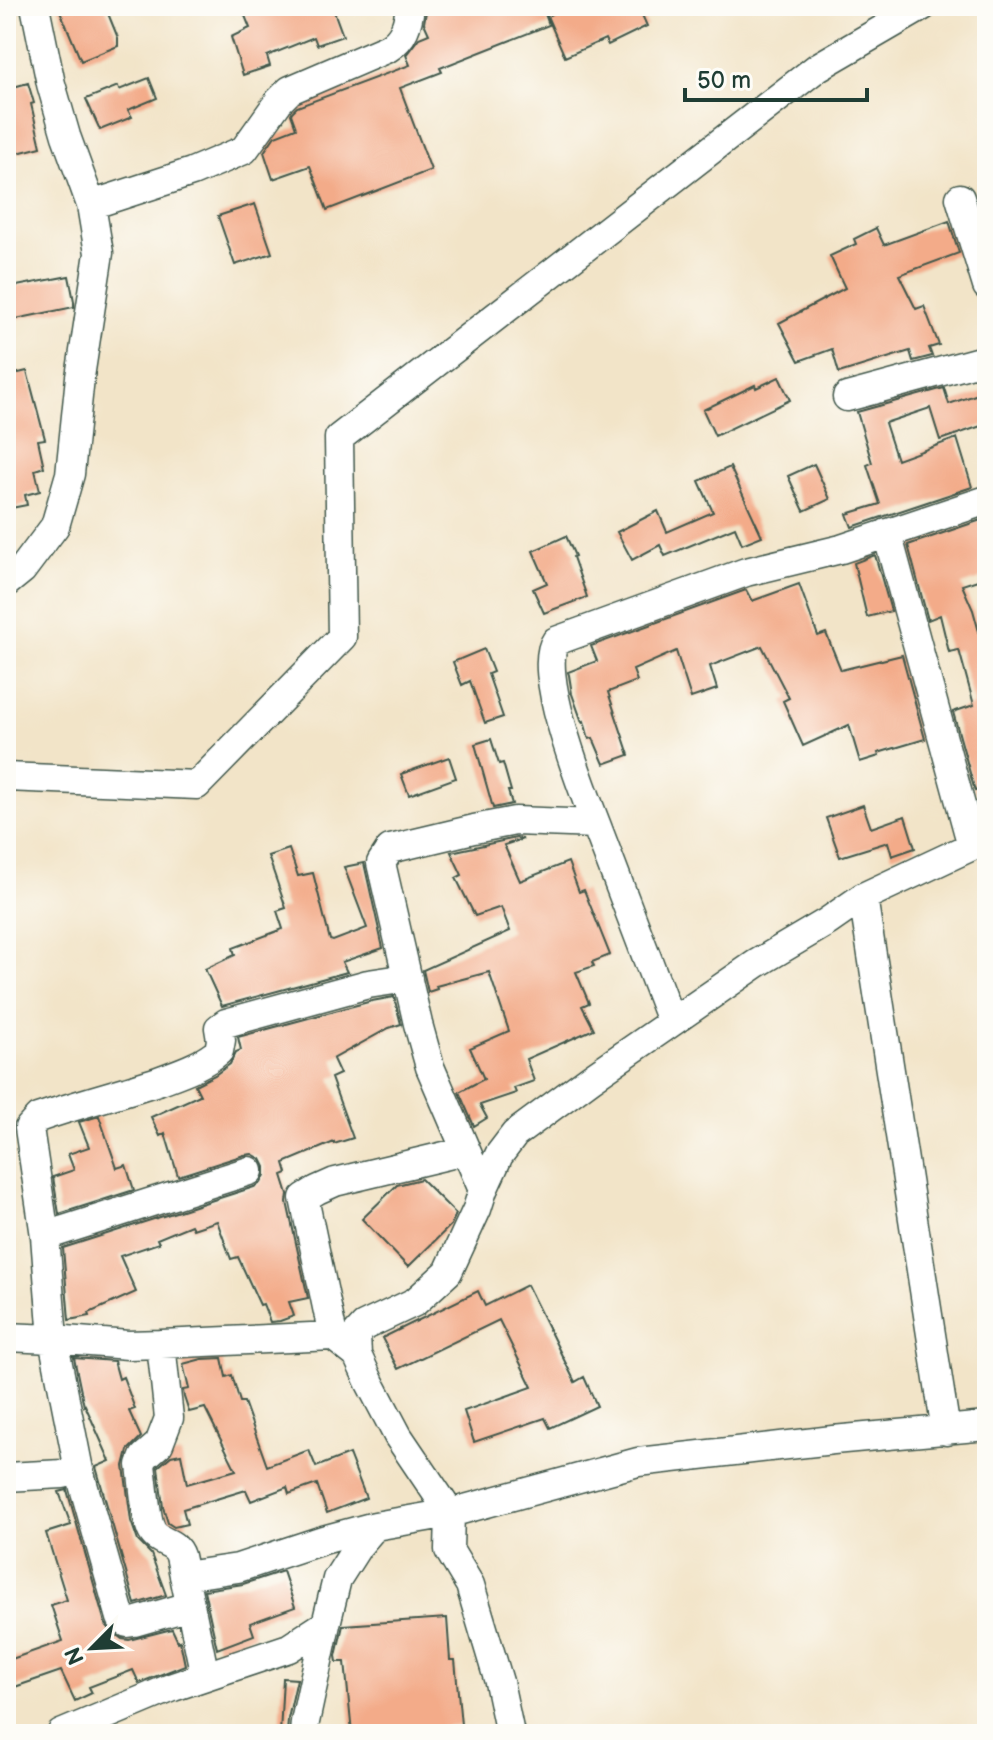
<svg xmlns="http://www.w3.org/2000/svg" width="993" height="1740" font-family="'Balsamiq Sans',sans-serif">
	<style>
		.building { fill: #f3ab89 }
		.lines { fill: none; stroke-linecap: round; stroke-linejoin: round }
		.minor-casing { stroke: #3f564a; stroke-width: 31 }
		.minor { stroke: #fff; stroke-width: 28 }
	</style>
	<rect width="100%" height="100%" fill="#fdfcf7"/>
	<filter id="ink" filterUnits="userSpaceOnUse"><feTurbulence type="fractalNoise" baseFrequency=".0125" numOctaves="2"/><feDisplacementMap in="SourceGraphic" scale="16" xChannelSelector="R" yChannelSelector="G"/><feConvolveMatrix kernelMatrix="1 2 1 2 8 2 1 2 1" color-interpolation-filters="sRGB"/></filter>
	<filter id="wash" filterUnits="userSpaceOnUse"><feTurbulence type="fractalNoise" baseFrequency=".006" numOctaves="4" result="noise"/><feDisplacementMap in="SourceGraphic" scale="32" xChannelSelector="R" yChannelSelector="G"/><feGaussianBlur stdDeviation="1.8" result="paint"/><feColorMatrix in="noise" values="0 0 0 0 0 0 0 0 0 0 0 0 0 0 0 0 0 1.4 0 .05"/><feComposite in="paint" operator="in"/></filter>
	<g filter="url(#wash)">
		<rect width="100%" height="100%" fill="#f2e4c8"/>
		<g id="blocks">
			<path class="building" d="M58 6H105L118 38V46L81 61Z
				M241 6H332L343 36 317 45 314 37 267 56 270 66 243 75 231 37 250 28Z
				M427 6H542L549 25 440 68 442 72 400 88 431 170 327 210 310 166 273 179 264 152 275 136 296 128 291 114 292 112 297 107 410 65 406 55 419 38 429 34 424 23Z
				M569 6 572 14 589 6H638L647 26 608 45 605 39 565 57 547 16Z
				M149 78 157 98 128 110 132 117 100 130 86 99 118 86 119 90Z
				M28 83 34 103 31 104 41 147 6 156V115L12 113 6 89Z
				M255 204 272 253 235 265 218 216Z
				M949 221 959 253 899 275 916 309 924 306 939 345 929 348 932 356 913 361 910 351 839 373 832 349 799 361 779 323 845 288 830 256 856 244 854 239 876 228 884 245Z
				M69 276 74 301V307L6 321V288Z
				M27 371 45 439 38 440 44 467 35 470 40 491 25 495 27 505 6 509V376Z
				M779 377 790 400 715 436 703 410 755 385 756 388Z
				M944 388 949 404 987 391V424L940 440 930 408 885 423 897 460 957 438 972 487 852 527 847 514 880 504 867 465 872 463 857 412Z
				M814 464 830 499 804 511 788 476Z
				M730 467 762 536 742 544 735 527 665 556 660 545 632 560 617 532 658 511 667 532 713 512 699 481Z
				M987 518V577L962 585 973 610 981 639 987 637V731H985L987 736V789L975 791 953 712 974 705 959 650 949 652 940 615 928 620 908 545Z
				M566 536 575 556 573 557 587 597 544 613 533 589 547 583 533 551Z
				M875 555 891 611 867 617 854 563Z
				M799 584 818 636 826 633 841 670 902 655 925 739 878 753 879 756 860 762 849 725 803 746 783 701 789 698 762 646 710 666 717 689 691 698 676 651 633 670 637 681 608 692 629 755 604 764 593 738 589 739 584 721 582 722 572 694 569 675 568 672 597 661 591 646 746 590 752 601Z
				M484 649 493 672 488 674 503 717 485 723 470 681 462 685 453 662Z
				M491 739 499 764 503 763 511 791H508L512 804 493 808 475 744Z
				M449 757 456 778 409 795 401 774Z
				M863 805 871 828 905 816 915 848 892 856 888 842 840 857 826 818Z
				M516 838 523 839 504 845 520 881 568 862 579 892 584 890 610 955 592 962 594 966 576 972 589 1003 582 1006 594 1029 526 1059 534 1081 514 1088 516 1093 480 1105 487 1118 474 1126 459 1092 484 1079 470 1048 509 1031 489 972 436 986 437 989 428 992 423 970 510 931 501 907 475 916 456 878 462 875 451 852Z
				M289 849 298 876 313 873 330 940 333 941 367 928 344 867 364 863 383 948 342 962 347 972 222 1006 205 969 235 955 233 948 283 929 277 911 286 908 268 856Z
				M394 997 401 1024 389 1028 333 1059 340 1074 331 1078 353 1138 334 1144V1142L284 1163 287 1173 282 1175 288 1194 287 1202 308 1298 289 1302 294 1316 280 1321 270 1322 263 1304 260 1305 238 1257 231 1259 217 1221 193 1229 191 1225 157 1239 159 1243 120 1256 136 1292 89 1313 90 1316 69 1320 63 1248 254 1187 261 1183 265 1175V1167L261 1159 252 1154 244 1155 178 1176 165 1133 160 1136 151 1117 200 1095 195 1085 215 1075 230 1064 236 1052 241 1050 238 1037 372 1001Z
				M99 1116 117 1168 126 1165 134 1190 59 1214 53 1177 74 1170 68 1154 89 1147 79 1122Z
				M421 1179 456 1214 451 1225 408 1267 362 1219 397 1185Z
				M527 1285 575 1382 584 1377 597 1406 550 1428 545 1418 474 1442 464 1411 532 1387 499 1320 398 1369 382 1338 478 1291 485 1306Z
				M74 1358 114 1361 119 1379 123 1377 135 1409 129 1411 141 1437 128 1450 124 1466 131 1521 138 1541 151 1554 166 1595 135 1604 96 1467 110 1461 85 1405 84 1406Z
				M222 1358 226 1377 232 1375 240 1402H244L267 1466 309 1450 316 1467 349 1454 366 1498 327 1513 317 1484 289 1494 287 1487 251 1501 246 1490 183 1509 187 1524 174 1527 168 1523 163 1507 158 1467 171 1456 181 1454 187 1484 236 1470 205 1408 189 1412 184 1397 183 1390 189 1389 183 1364 202 1359Z
				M67 1490 105 1623 110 1630 122 1639 129 1640 172 1629 178 1642 180 1641 185 1665 139 1683 133 1670 89 1687 92 1693 75 1701 61 1671 6 1690V1661L63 1641 51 1605 67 1600 46 1533 71 1525 59 1492Z
				M283 1571 295 1607 250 1623 254 1635 217 1649 204 1590 243 1584Z
				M447 1618 450 1660H455L461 1725 352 1734 345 1662H337L336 1656 343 1625Z
				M283 1678 297 1679 288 1719 287 1734H280Z"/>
		</g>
	</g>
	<g filter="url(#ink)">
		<use href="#blocks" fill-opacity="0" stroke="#3f564a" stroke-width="2"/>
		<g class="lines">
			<defs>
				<path id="minor" d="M960 198 987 286
					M91 205 192 172 244 150 279 101 290 90 388 48C404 38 408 24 410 6
					M847 397 987 359
					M887 533 972 846
					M6 583 22 570 55 526 70 474 80 377 99 253 91 205 66 136 51 84 35 6
					M6 777 197 785 342 637 339 438 818 67 923 6
					M596 824C583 790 535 670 556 641L746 572 841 549 987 500
					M863 897 946 1431
					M483 1190 430 1067 418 1024 381 863 390 849 474 829 515 821 596 824 671 1021
					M45 1236 249 1171
					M333 1336 304 1198 317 1190 335 1182 465 1151
					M6 1337 53 1339 45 1236 29 1128 38 1118C78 1104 118 1094 158 1081 179 1073 202 1066 219 1051L221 1040 219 1028 226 1023 368 984 408 978
					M161 1344 169 1418 159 1444 144 1457 141 1465C143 1479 146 1521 152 1531 159 1544 175 1540 180 1556L205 1676
					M79 1470 121 1618 127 1623 134 1622 190 1606
					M6 1477 63 1474 79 1470 53 1339 128 1345 161 1344 333 1336 357 1355
					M184 1576 238 1568 323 1540 375 1526
					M61 1734 173 1687 289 1648 326 1624 337 1579 358 1546 375 1526 450 1513 638 1462 833 1440 987 1426
					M304 1734 305 1722 326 1624
					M510 1734 499 1682 470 1585 449 1550 450 1513 398 1436 370 1383 357 1355 356 1335 364 1326 415 1302 448 1272 477 1209 483 1190 499 1155 515 1134 591 1078 756 964 827 922 863 897 987 839"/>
			</defs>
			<use href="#minor" class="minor-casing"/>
			<use href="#minor" class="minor"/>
		</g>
	</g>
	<rect width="993" height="1740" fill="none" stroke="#fdfcf7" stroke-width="32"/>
	<g transform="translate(92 1648) rotate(246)" stroke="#fdfcf7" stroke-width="6" paint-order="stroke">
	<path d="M0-6L14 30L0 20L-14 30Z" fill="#1f3d34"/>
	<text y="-12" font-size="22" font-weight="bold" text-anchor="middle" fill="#1f3d34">N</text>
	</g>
	<path d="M685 88v12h182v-12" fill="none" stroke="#1f3d34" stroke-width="4"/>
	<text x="697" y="88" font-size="24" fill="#1f3d34" stroke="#fdfcf7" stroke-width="6" paint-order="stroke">50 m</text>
</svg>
